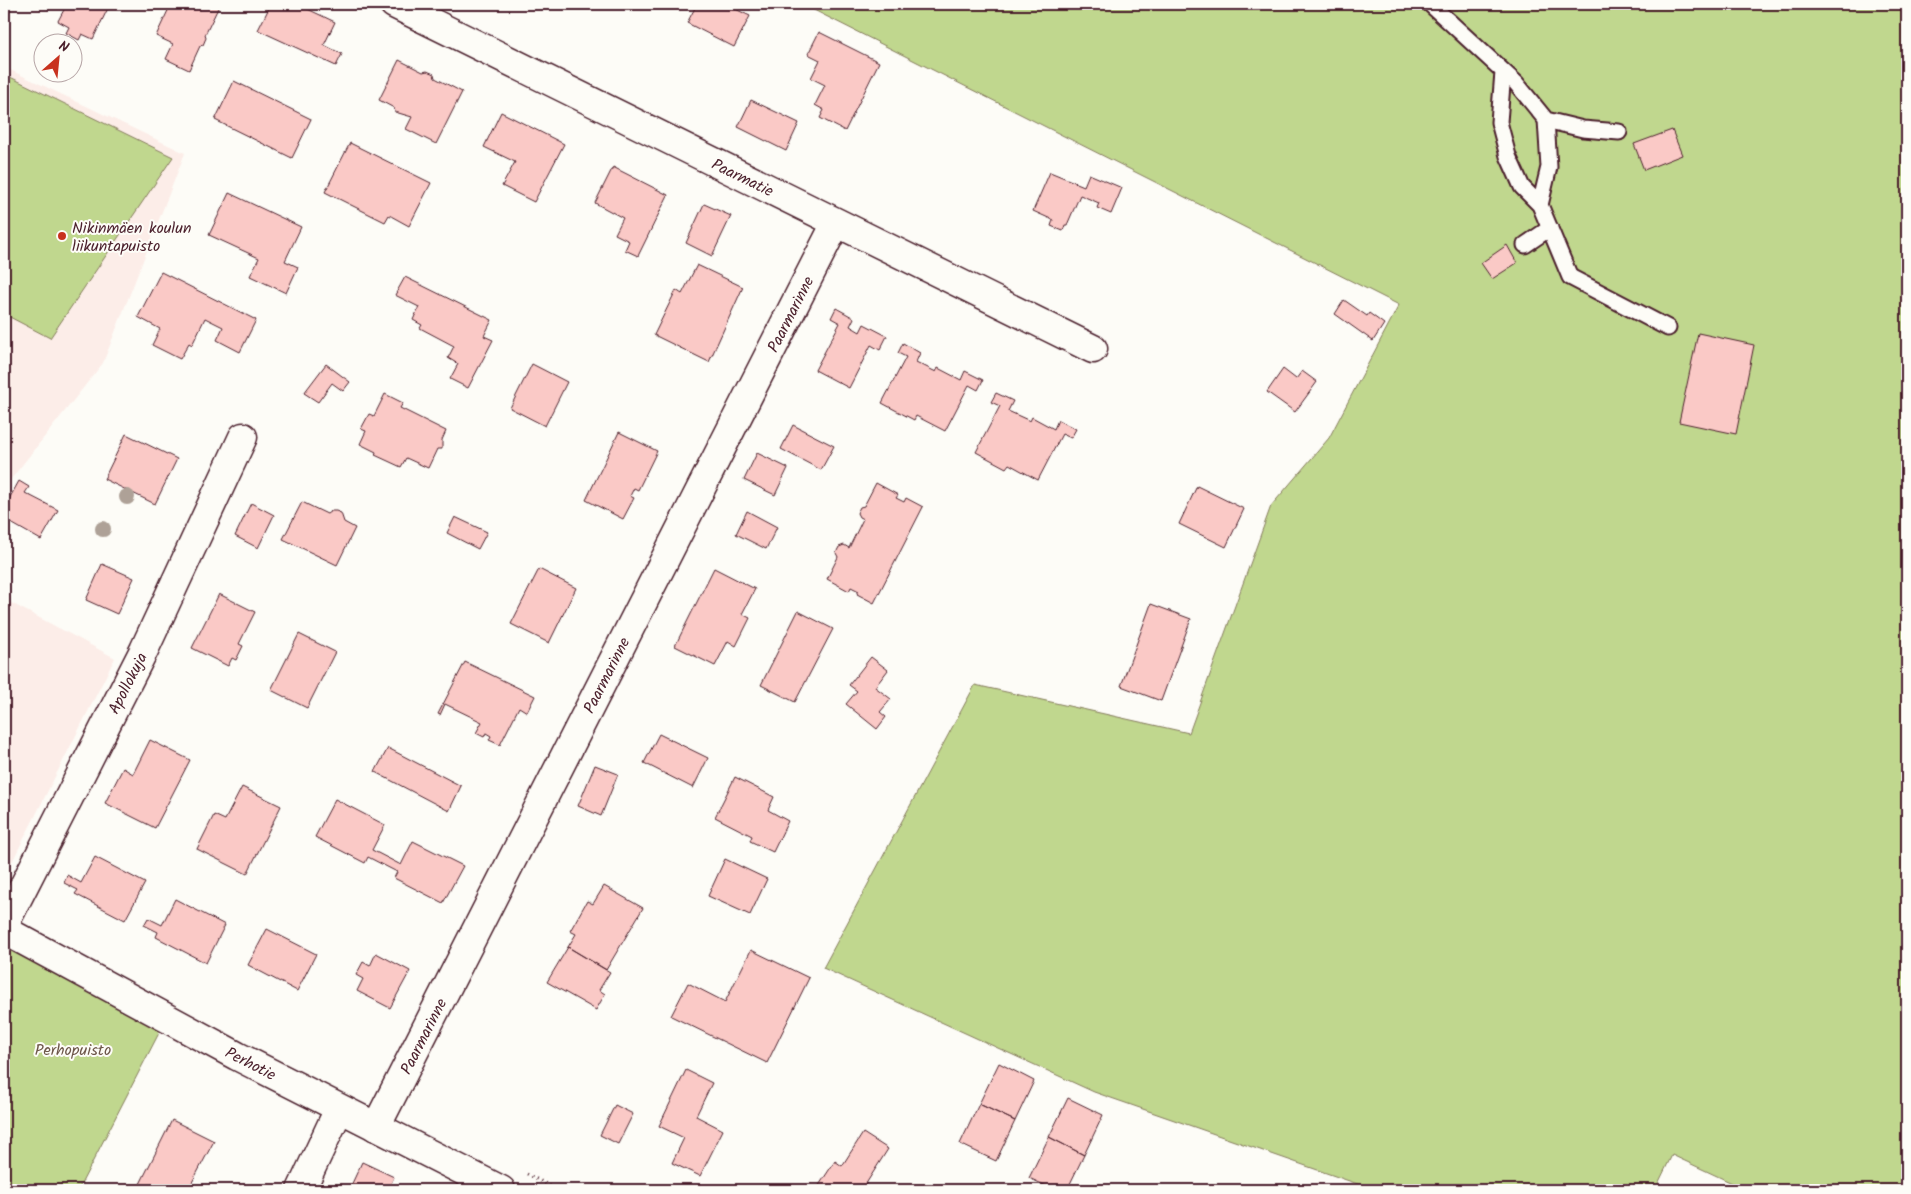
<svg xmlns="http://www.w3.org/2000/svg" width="1911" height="1194" font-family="Kalam,sans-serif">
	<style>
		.built { fill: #fcede8 }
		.green { fill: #c0d78e; stroke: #857b5c }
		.building { fill: #fac9c6; stroke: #4a1f2b }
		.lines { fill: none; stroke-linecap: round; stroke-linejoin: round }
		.lane-casing { stroke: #4a1f2b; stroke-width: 19 }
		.street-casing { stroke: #4a1f2b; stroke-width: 31 }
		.secondary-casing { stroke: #4a1f2b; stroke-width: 31 }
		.path { stroke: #4a1f2b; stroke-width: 3; stroke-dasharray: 1 4; stroke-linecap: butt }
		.lane { stroke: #fdfcf7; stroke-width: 15 }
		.street { stroke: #fdfcf7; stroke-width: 28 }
		.secondary { stroke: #fdfcf7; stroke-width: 28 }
		.tree { fill: #aea197 }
		.poi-dot { fill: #c8321e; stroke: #fdfcf7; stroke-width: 2 }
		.labels { text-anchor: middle; stroke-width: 4; stroke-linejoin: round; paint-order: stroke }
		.street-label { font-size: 16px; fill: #4a1f2b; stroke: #fdfcf7 }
		.poi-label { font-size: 16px; fill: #4a1f2b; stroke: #fdfcf7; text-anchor: start }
		.park-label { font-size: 16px; fill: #6d5649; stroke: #fdfcf7 }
	</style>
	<rect width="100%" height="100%" fill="#fdfcf7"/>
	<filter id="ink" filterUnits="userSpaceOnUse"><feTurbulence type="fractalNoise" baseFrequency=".02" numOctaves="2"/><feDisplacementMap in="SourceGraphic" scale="10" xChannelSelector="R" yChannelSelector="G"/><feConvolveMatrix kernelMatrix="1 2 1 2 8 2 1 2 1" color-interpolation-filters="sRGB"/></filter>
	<g filter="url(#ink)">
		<path class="built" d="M4 67 185 153 103 363 4 488Z
			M4 599 115 658 12 862 4 870Z"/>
		<path class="green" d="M802 4H1907V1190H1747L1672 1155 1655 1190H1375L1094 1092 823 968 975 685 1189 733 1271 506 1329 438 1399 305Z
			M4 74 173 157 50 338 4 314Z
			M4 930 161 1021 158 1035 78 1190H4Z"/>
		<path class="building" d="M67 4H110L93 39 82 34 79 40 66 33 69 27 58 21Z
			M171 4H220L205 35 206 38 203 45 200 46 189 70 166 59 173 44 156 36Z
			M271 4H297L335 22 324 45 342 54 336 66 258 30Z
			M691 4H725L750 16 734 47 687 23 696 6Z
			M819 32 879 62 845 131 820 118 824 110 815 105 825 85 811 78 820 60 808 54Z
			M399 60 423 72 427 71 434 74 435 78 462 92 436 144 406 129 412 117 395 112 394 108 379 100Z
			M234 81 311 119 292 158 215 120Z
			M751 100 799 123 786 151 738 127Z
			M501 112 564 144 534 202 502 186 515 162 484 147Z
			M1672 130 1682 155 1644 170 1634 144Z
			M350 143 431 183 409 226 389 215 385 222 325 192Z
			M613 167 668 195 638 256 625 250 629 241 615 234 623 218 595 203Z
			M1050 172 1084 186 1089 174 1122 188 1111 214 1097 208 1099 203 1080 195 1067 225H1065L1063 231 1051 226 1053 220 1033 211Z
			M229 193 301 227 285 261 298 267 286 293 250 276 259 258 209 235Z
			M704 204 731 216 712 256 686 243Z
			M1507 245 1517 263 1492 279 1481 263Z
			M697 265 743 287 709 362 654 335 676 290 682 294Z
			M161 272 256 320 240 352 217 340 223 327 205 318 192 345 189 343 180 359 152 345 160 329 138 317Z
			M405 277 492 320 484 336 493 340 468 388 450 379 458 364 448 358 454 346 420 328 422 325 413 320 419 307 395 295Z
			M1344 300 1367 316 1369 313 1384 324 1373 341 1335 314Z
			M836 308 854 318 850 326 860 332 864 324 887 336 880 350 871 345 849 388 815 370 840 323 831 318Z
			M1698 333 1754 345 1736 434 1679 422Z
			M903 343 920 353 916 362 936 372 938 368 961 380 965 371 983 380 978 390 969 385 945 431 916 416 914 420 882 403 906 357 898 353Z
			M326 364 350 382 343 391 332 383 318 402 304 393Z
			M532 364 567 382 545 426 510 408Z
			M1283 369 1296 379 1302 371 1317 382 1295 412 1267 392Z
			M996 393 1013 401 1008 411 1030 421 1032 417 1054 429 1058 420 1076 429 1071 438 1062 434 1038 480 1009 464 1006 468 976 452 1000 406 991 402Z
			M385 394 403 403 400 408 446 431 442 440V449H437L428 468 406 458 401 467 375 455 376 452 360 444 366 431 361 429 369 414 374 416Z
			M793 425 834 446 821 470 781 449Z
			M619 432 657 451 638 490 634 488 630 496 634 498 623 519 586 500Z
			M126 434 177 459 155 504 104 479Z
			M757 453 788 468 775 495 744 480Z
			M19 481 29 487 25 493 58 510 41 540 4 519V508Z
			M876 483 898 495 896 498 904 502 906 498 923 507 874 603 857 594 859 591 851 587 849 591 827 579 838 557 836 553 839 547 844 545 849 548 863 519 859 517 857 513 860 507 864 506Z
			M1197 486 1244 509 1226 547 1179 524Z
			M302 502 327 514 331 511H336L341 513 344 522 355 528 337 565 283 539Z
			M251 503 274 515 258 548 235 536Z
			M747 511 777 527 766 549 736 534Z
			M455 517 487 532 478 549 447 533Z
			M102 564 134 578 117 614 86 600Z
			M714 568 755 589 742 614 750 618 736 646 728 641 715 666 675 646Z
			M539 569 576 588 549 643 511 624Z
			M219 594 255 612 239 644 243 646 236 660 232 658 228 666 192 648Z
			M1151 604 1191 619 1161 701 1121 686Z
			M798 611 833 629 795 702 761 685Z
			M299 634 335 652 307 708 271 690Z
			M871 657 888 670 875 687 891 699 880 712 886 717 877 729 846 704 857 691 849 685Z
			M465 662 535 696 527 712 519 707 500 745 489 740 491 736 486 733 484 737 476 733 482 722 445 704 440 715 438 714Z
			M659 734 708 758 693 788 644 763Z
			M150 740 190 760 155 828 105 803 123 768 133 774Z
			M388 748 461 786 449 811 375 772Z
			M595 765 618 774 601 816 578 806Z
			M735 777 774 797 768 810 788 821 773 852 750 841 752 836 715 817Z
			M242 787 281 806 247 874 197 849 214 815 225 820Z
			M335 799 385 825 372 850 401 865 413 841 463 866 443 903 394 878 397 872 368 857 365 863 315 837Z
			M95 857 145 883 125 920 75 894 78 890 64 883 67 875 81 883Z
			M725 859 767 879 750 915 708 896Z
			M604 886 643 908 606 970 568 947 576 934 570 931 587 901 593 904Z
			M175 899 225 925 206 963 156 937 158 932 144 925 148 918 162 925Z
			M267 929 316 954 297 991 248 965Z
			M568 947 610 972 599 990 605 994 596 1010 547 982Z
			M751 950 809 978 767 1063 671 1016 688 983 725 1002Z
			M376 953 410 971 390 1008 357 991 363 979 356 975 363 962 370 966Z
			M999 1063 1034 1081 1015 1121 979 1104Z
			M686 1070 712 1083 696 1116 723 1130 700 1176 672 1163 684 1138 659 1126Z
			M1068 1098 1103 1115 1084 1155 1049 1137Z
			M979 1104 1015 1121 996 1161 960 1144Z
			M615 1105 633 1114 618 1144 600 1135Z
			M172 1120 214 1141 188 1190H137Z
			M863 1133 888 1149 862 1190H816L835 1161 842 1166Z
			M1049 1137 1084 1155 1067 1190H1055L1029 1178Z
			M362 1162 394 1177 388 1190H349Z"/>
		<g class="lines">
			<defs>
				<path id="lane" d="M1430 4 1516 83 1546 120 1549 167 1540 205 1570 277 1668 328
					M1503 72 1499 122 1508 156 1522 187 1540 205
					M1546 120 1583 129 1619 132
					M1525 245 1550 228"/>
				<path id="street" d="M394 4 1093 349
					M4 925 144 650 243 437
					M376 1127 836 223
					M301 1190 339 1109"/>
				<path id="secondary" d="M4 930 237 1056 501 1190"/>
			</defs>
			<use href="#lane" class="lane-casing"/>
			<use href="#street" class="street-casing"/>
			<use href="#secondary" class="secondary-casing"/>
			<path class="path" d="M527 1174 558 1190"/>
			<use href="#lane" class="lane"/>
			<use href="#street" class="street"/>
			<use href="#secondary" class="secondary"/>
		</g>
		<g class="tree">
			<circle cx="127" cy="497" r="8"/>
			<circle cx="103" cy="529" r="8"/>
		</g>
	</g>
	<circle class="poi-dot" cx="62" cy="236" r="5"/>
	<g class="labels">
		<g class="street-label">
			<text transform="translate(743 177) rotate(26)" y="6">Paarmatie</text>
			<text transform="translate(790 314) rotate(-63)" y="6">Paarmarinne</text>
			<text transform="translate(606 675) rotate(-63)" y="6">Paarmarinne</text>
			<text transform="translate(127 683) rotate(-63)" y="6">Apollokuja</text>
			<text transform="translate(423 1036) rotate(-63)" y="6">Paarmarinne</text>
			<text transform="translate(251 1063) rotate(27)" y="6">Perhotie</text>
		</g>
		<g class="poi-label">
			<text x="72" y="233">Nikinmäen koulun<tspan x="72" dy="18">liikuntapuisto</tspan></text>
		</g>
		<g class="park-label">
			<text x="73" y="1055">Perhopuisto</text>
		</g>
	</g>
	<rect width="1911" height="1194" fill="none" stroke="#fdfcf7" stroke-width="20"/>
	<rect x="10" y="10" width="1891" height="1174" fill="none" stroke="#4a1f2b" stroke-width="2" filter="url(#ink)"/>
	<g transform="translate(58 58) rotate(27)"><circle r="24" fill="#fdfcf7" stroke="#b5a4a5"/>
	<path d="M0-4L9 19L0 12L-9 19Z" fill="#c8321e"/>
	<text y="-8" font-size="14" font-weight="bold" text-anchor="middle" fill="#4a1f2b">N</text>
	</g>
</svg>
